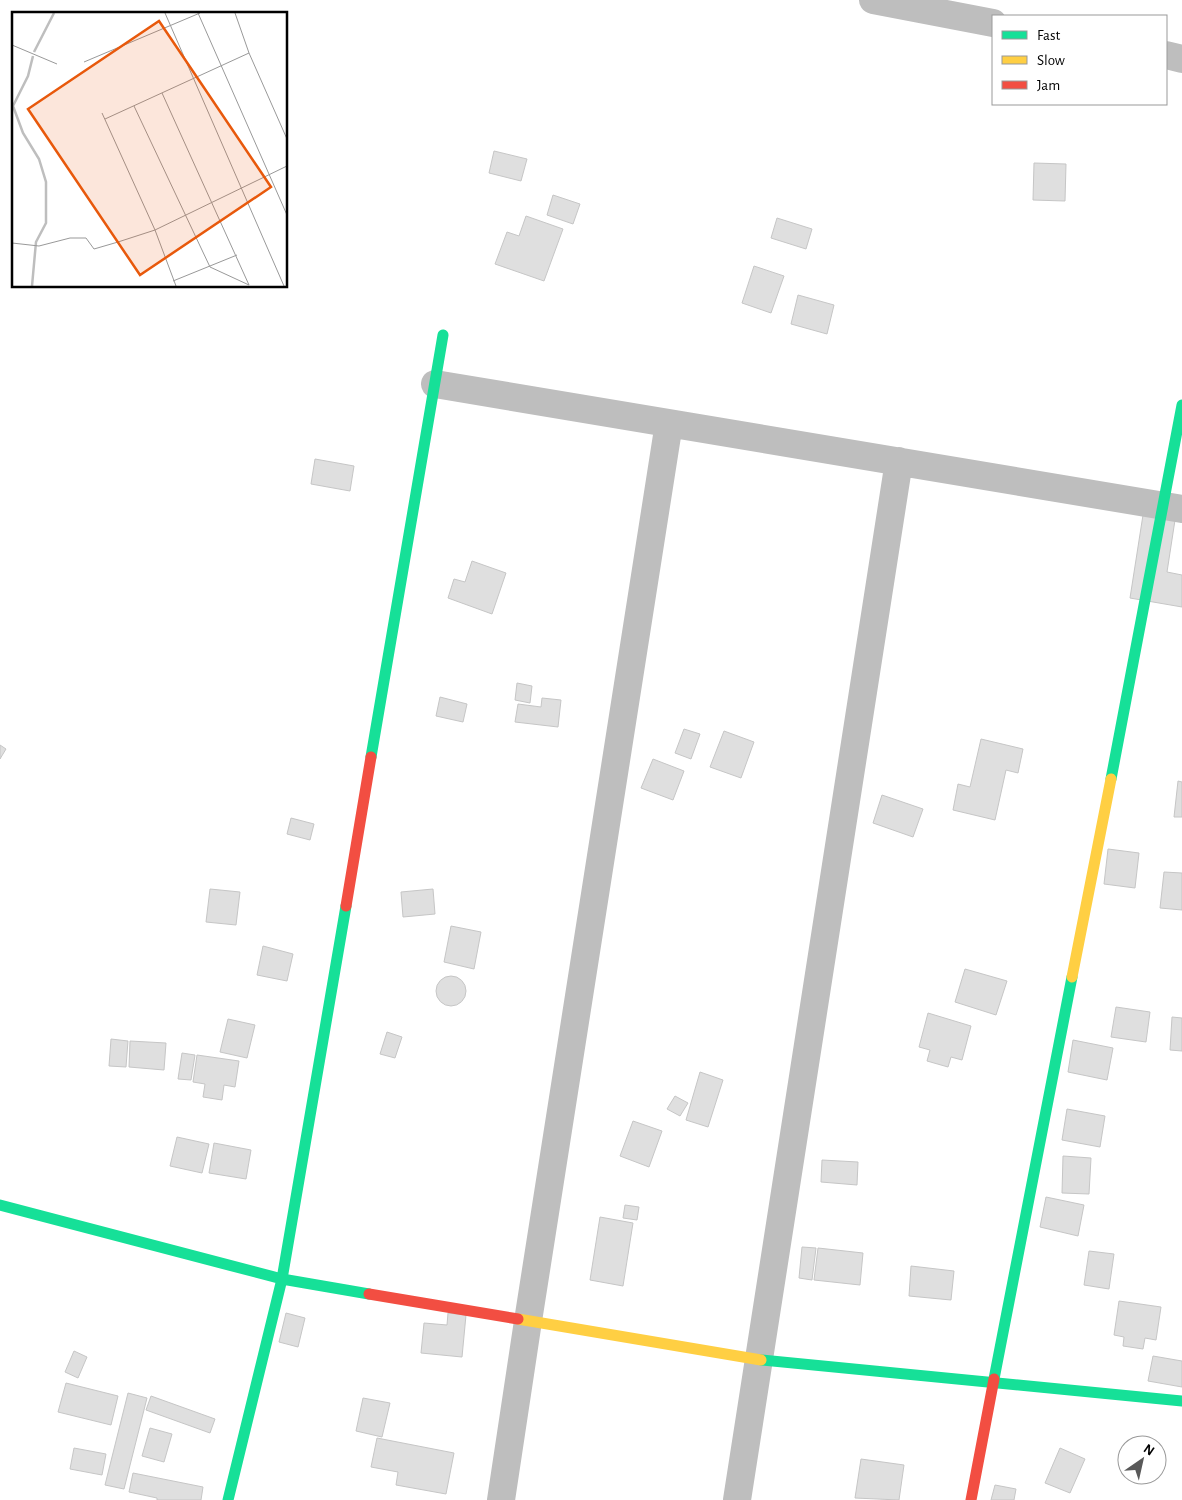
<svg xmlns="http://www.w3.org/2000/svg" width="1182" height="1500" font-family="'Alegreya Sans',sans-serif">
	<style>
		.building { fill: #dfdfdf; stroke: #c6c6c6 }
		.lines { fill: none; stroke-linecap: round; stroke-linejoin: round }
		.street { stroke: #bebebe; stroke-width: 28 }
		.fast { stroke: #16e098; stroke-width: 11 }
		.slow { stroke: #ffcf43; stroke-width: 11 }
		.jam { stroke: #f24e42; stroke-width: 11 }
		.inset-river { fill: none; stroke: #bebebe; stroke-width: 2.5 }
		.inset-road { fill: none; stroke: #999; stroke-width: 1 }
		.view { fill: #e8590c; fill-opacity: 0.15; stroke: #e8590c; stroke-width: 2.5 }
		.inset-edge { fill: none; stroke: #000; stroke-width: 2.5 }
	</style>
	<rect width="100%" height="100%" fill="#fff"/>
	<path class="building" d="M494 151 527 159 521 181 489 173Z
		M1034 163 1066 164 1065 201 1033 200Z
		M553 195 580 204 573 224 547 215Z
		M526 216 563 229 544 281 495 264 507 232 519 236Z
		M777 218 812 229 806 249 771 238Z
		M754 266 784 276 771 313 742 303Z
		M798 295 834 305 827 334 791 324Z
		M315 459 354 466 350 491 311 484Z
		M1143 515 1175 520 1167 572 1182 575V607L1130 598Z
		M472 561 506 573 492 614 448 598 454 579 465 582Z
		M517 683 532 686 530 703 515 700Z
		M440 697 467 704 463 722 436 716Z
		M542 698 561 700 558 727 515 722 518 704 541 707Z
		M684 729 700 734 691 759 675 753Z
		M724 731 754 742 741 778 710 767Z
		M981 739 1023 749 1018 773 1006 770 995 820 953 810 958 784 970 787Z
		M0 745 6 749 0 759Z
		M653 759 684 771 673 800 641 788Z
		M1178 781 1182 782V817H1174Z
		M882 795 923 809 913 837 873 823Z
		M291 818 314 824 310 840 287 834Z
		M1108 849 1139 853 1135 888 1104 884Z
		M1164 872 1182 873V910L1160 908Z
		M210 889 240 892 236 925 206 922Z
		M433 889 435 914 403 917 401 892Z
		M451 926 481 932 474 969 444 962Z
		M263 946 293 954 287 981 257 975Z
		M965 969 1007 981 996 1015 955 1002Z
		M436 991a15 15 0 1 1 30 0a15 15 0 1 1-30 0Z
		M1116 1007 1150 1012 1146 1042 1111 1037Z
		M928 1013 971 1026 962 1060 951 1057 948 1067 927 1061 930 1050 919 1047Z
		M1172 1017 1182 1018V1051L1170 1050Z
		M228 1019 255 1025 247 1058 220 1052Z
		M387 1032 402 1037 395 1058 380 1054Z
		M111 1039 128 1041 126 1067 109 1066Z
		M1073 1040 1113 1048 1107 1080 1068 1072Z
		M130 1041 166 1043 164 1070 129 1067Z
		M182 1053 195 1055 191 1080 178 1079Z
		M197 1055 239 1061 235 1087 224 1085 222 1100 203 1097 205 1084 193 1082Z
		M700 1072 723 1080 708 1127 686 1120Z
		M675 1096 688 1103 680 1116 667 1109Z
		M1067 1109 1105 1116 1100 1147 1062 1140Z
		M633 1121 662 1131 649 1167 620 1156Z
		M177 1137 209 1144 202 1173 170 1166Z
		M214 1143 251 1150 246 1179 209 1173Z
		M1063 1156 1091 1158 1089 1194 1062 1193Z
		M822 1160 858 1162 857 1185 821 1182Z
		M1046 1197 1084 1205 1078 1236 1040 1227Z
		M625 1205 639 1207 637 1220 623 1218Z
		M600 1217 633 1223 623 1286 590 1280Z
		M802 1247 816 1248 812 1280 799 1278Z
		M818 1248 863 1253 860 1285 814 1280Z
		M1089 1251 1114 1254 1109 1289 1084 1285Z
		M911 1266 954 1271 951 1300 909 1296Z
		M1119 1301 1161 1307 1156 1340 1145 1338 1143 1349 1123 1346 1124 1337 1114 1335Z
		M286 1313 305 1318 298 1347 279 1342Z
		M448 1313 466 1315 462 1357 421 1353 424 1323 447 1325Z
		M74 1351 87 1357 78 1378 65 1372Z
		M1153 1356 1182 1361V1387L1148 1381Z
		M66 1383 118 1396 111 1425 58 1412Z
		M128 1393 147 1398 124 1489 105 1485Z
		M151 1396 215 1419 210 1433 146 1410Z
		M363 1398 390 1403 382 1437 356 1431Z
		M150 1428 172 1434 164 1462 142 1456Z
		M377 1438 454 1453 446 1494 396 1485 398 1472 371 1467Z
		M74 1448 106 1454 102 1475 70 1469Z
		M1060 1448 1085 1459 1070 1493 1045 1483Z
		M861 1459 904 1465 899 1500 855 1498Z
		M133 1473 203 1487 201 1500H157V1498L129 1492Z
		M995 1485 1016 1489 1014 1500H991Z"/>
	<g class="lines">
		<path class="street" d="M873 0 993 23
			M1166 55 1182 59
			M435 384 1182 509
			M501 1500 528 1321 669 423
			M737 1500 899 461"/>
		<path class="fast" d="M371 757 443 335
			M1111 779 1182 405
			M0 1205 282 1279 369 1294
			M761 1360 1182 1401
			M994 1379 1072 977
			M228 1500 282 1279 346 906"/>
		<path class="slow" d="M1072 977 1111 779
			M518 1319 761 1360"/>
		<path class="jam" d="M346 906 371 757
			M369 1294 518 1319
			M971 1500 994 1379"/>
	</g>
	<g transform="translate(12 12)">
		<rect width="275" height="275" fill="#fff"/>
		<path class="inset-river" d="M22 40 42 1M20 274 24 230 34 211V170L27 147 11 121 1 94 16 64 21 44"/>
		<path class="inset-road" d="M153 1 272 274M186 1 275 203M223 1 237 41 275 127M0 33 45 52M72 50 188 1M150 81 237 273M122 94 198 255 237 273M90 101 143 218 164 274M93 107 237 41M0 231 27 234 58 226H74L82 237 106 230 143 218 275 154M161 269 225 243"/>
		<path class="view" d="M147 9 259 175 128 263 16 97Z"/>
		<rect width="275" height="275" class="inset-edge"/>
	</g>
	<rect x="992" y="15" width="175" height="90" fill="#ffffff" stroke="#999999"/>
	<rect x="1002" y="31" width="25" height="8" fill="#16e098" stroke="#999999"/>
	<text x="1037" y="40" font-size="15" fill="#000000">Fast</text>
	<rect x="1002" y="56" width="25" height="8" fill="#ffcf43" stroke="#999999"/>
	<text x="1037" y="65" font-size="15" fill="#000000">Slow</text>
	<rect x="1002" y="81" width="25" height="8" fill="#f24e42" stroke="#999999"/>
	<text x="1037" y="90" font-size="15" fill="#000000">Jam</text>
	<g transform="translate(1142 1460) rotate(34)"><circle r="24" fill="#ffffff" stroke="#999999"/>
	<path d="M0-4L9 19L0 12L-9 19Z" fill="#595959"/>
	<text y="-8" font-size="14" font-weight="bold" text-anchor="middle" fill="#000000">N</text>
	</g>
</svg>
